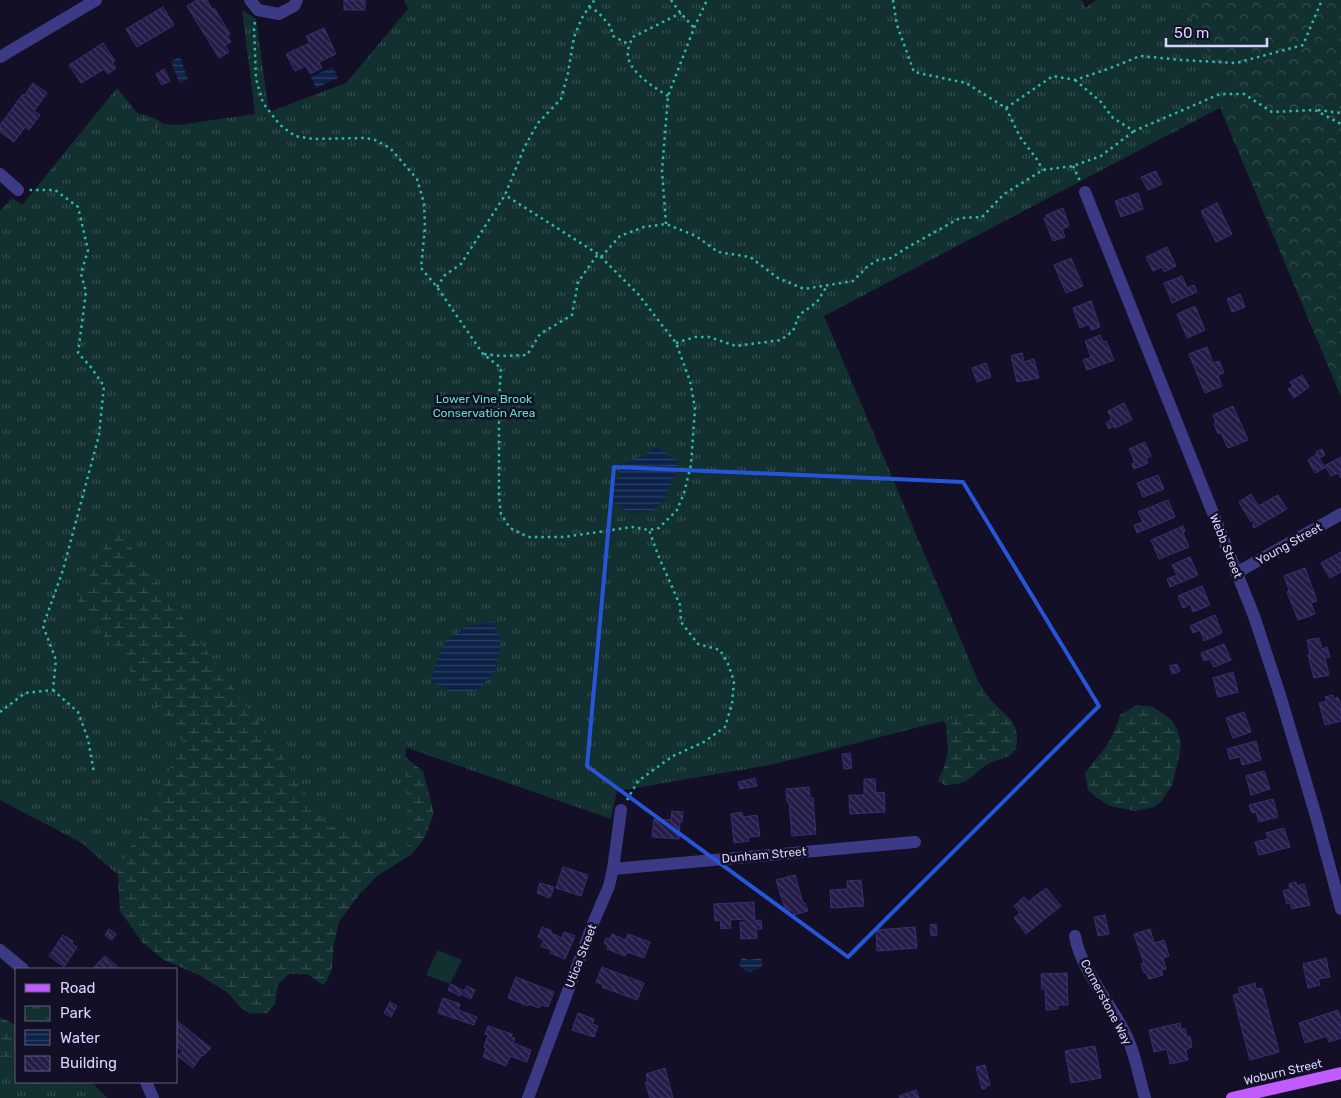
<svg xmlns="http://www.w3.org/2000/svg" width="1341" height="1098" font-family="Rubik,sans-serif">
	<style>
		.grass { fill: #12302f }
		.forest { fill: url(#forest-crowns) }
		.wetland { fill: url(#wetland-marsh) }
		.park { fill: url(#park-tufts) }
		.water { fill: url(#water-rules) }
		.building { fill: url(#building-back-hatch); stroke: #3b2d73 }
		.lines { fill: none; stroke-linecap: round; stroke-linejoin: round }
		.path { stroke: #2fb8b0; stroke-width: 2.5; stroke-dasharray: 2.5 4; stroke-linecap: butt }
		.minor { stroke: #3d3a85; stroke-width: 12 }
		.primary { stroke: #c25bff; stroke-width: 12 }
		.marked { fill: none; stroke: #2655da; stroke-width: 4; stroke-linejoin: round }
		.labels { text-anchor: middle; stroke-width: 5; stroke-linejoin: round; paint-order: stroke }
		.park-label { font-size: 12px; fill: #5fe0c0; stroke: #130f26 }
		.street-label { font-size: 12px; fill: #d9d4ff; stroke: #130f26 }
	</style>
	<defs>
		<pattern id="forest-crowns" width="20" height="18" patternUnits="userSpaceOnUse" patternTransform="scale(1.25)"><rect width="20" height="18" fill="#12302f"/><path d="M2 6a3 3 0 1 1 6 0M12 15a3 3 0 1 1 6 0" fill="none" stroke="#344d4e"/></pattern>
		<pattern id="wetland-marsh" width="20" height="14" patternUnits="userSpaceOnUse" patternTransform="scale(1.25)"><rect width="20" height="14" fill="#12302f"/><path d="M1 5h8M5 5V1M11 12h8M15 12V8" fill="none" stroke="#344d4e"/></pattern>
		<pattern id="park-tufts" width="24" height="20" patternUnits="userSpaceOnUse" patternTransform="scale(1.25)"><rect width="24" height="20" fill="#12302f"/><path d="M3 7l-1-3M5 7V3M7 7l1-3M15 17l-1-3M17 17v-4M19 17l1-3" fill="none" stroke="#344d4e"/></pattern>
		<pattern id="water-rules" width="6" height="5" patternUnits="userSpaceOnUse" patternTransform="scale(1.25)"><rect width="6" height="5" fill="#0c2248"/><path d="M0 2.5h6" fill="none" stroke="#2f4163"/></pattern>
		<pattern id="building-back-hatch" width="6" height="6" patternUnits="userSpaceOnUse" patternTransform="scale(1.25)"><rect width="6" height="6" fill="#241b47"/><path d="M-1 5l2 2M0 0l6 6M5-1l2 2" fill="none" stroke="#433b63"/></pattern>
	</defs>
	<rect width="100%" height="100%" fill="#130f26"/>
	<path class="grass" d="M438 950 462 960 450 984 426 975Z"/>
	<path class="forest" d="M1096 0H1341V397L1220 108Z"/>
	<path class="wetland" d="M137 113 152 117 164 124 203 127 410 739 406 748 405 757 423 771 434 813 425 837 412 854 377 876 358 896 339 922 334 944 332 968 327 981 323 985 307 974H289L278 984 275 1004 267 1013 251 1014 241 1008 228 993 199 975 164 960 142 942 120 911 115 832 0 382 124 117Z
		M973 674C979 683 984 692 991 700 1007 718 1021 721 1016 749L1009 756 987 764 968 780 958 784 945 785 938 781 944 767 948 752 946 725 939 714Z
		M1137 705 1153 707 1172 720 1178 731 1181 745 1179 758 1172 785 1161 802 1154 807 1135 811 1110 806 1097 798 1088 790 1085 773 1108 744 1115 730 1120 715Z
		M0 1017 16 1025V1082L0 1098Z"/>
	<path class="park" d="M404 0H1082L1085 8 1096 0H1182L1233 101 824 316 990 709 770 765 617 791 611 819 405 747 408 854 325 824 279 751 115 525 77 600 183 742 117 874 82 843 0 800V211L12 198 22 205 117 88 150 129 255 114 242 10 256 19 269 112 346 83 408 9Z
		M0 1059H16V1082H91L108 1098H0Z"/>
	<path class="water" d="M180 57 188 80 179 83 171 61Z
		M333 67 338 78 316 88 311 77Z
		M655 446 678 461 673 481 668 489 665 500 652 511 631 513 623 509 616 504 611 498 610 486 618 477 623 464 648 453Z
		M493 621 501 642 495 671 477 691H448L431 681 436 662 446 640 466 627Z
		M743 958 749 960 760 958 762 960 763 964 759 969H755L751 972C743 971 734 964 743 958Z"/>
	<path class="building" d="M197 0H207L212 9 214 8 230 34 227 35 231 42 225 45 229 52 219 58 187 6Z
		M344 0H365V10H344Z
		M163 7 174 25 137 47 126 29Z
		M324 28 336 54 319 62 322 68 310 74 306 66 295 71 286 54 310 43 306 36Z
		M103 43 115 61 112 62 116 68 108 74 104 69 81 83 69 65Z
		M164 69 170 81 162 85 156 74Z
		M33 83 47 93 34 111 40 115 29 130 25 127 14 142 0 132V125L23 94 24 96Z
		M1156 171 1162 184 1148 190 1141 177Z
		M1138 193 1143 209 1121 217 1115 201Z
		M1217 203 1232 234 1216 242 1201 211Z
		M1063 208 1069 226 1062 229 1065 237 1053 241 1044 218 1047 217 1046 215Z
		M1167 247 1176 266 1164 272 1162 267 1153 271 1146 257Z
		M1071 258 1083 286 1066 293 1054 265Z
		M1182 276 1187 288 1194 285 1197 292 1172 303 1164 283Z
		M1240 294 1245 307 1232 312 1227 299Z
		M1091 301 1100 327 1091 330 1089 324 1080 328 1073 308Z
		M1195 306 1205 330 1187 338 1177 314Z
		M1100 335 1103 342 1106 341 1114 360 1087 370 1083 360 1091 357 1085 341Z
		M1207 347 1213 363 1219 361 1224 373 1218 375 1222 386 1205 393 1189 354Z
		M1022 353 1024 362 1034 359 1039 378 1017 382 1011 356Z
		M986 363 991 377 977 382 972 368Z
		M1302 375 1309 387 1294 398 1288 389 1293 387 1290 382Z
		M1124 403 1132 420 1115 428 1114 426 1109 429 1106 423 1112 419 1108 411Z
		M1233 406 1248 440 1228 448 1221 433 1218 434 1214 424 1216 423 1213 415Z
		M1145 442 1151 456 1146 458 1148 463 1134 469 1132 464 1135 463 1129 449Z
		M1322 449 1325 455 1319 458 1324 466 1341 457V478L1338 473 1331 476 1326 467 1315 473 1308 460 1317 454 1316 452Z
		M1158 475 1164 489 1143 497 1137 483Z
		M1251 494 1258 506 1278 495 1287 509 1254 528 1252 525 1255 523 1253 521 1251 522 1239 502Z
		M1168 500 1175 517 1137 533 1134 525 1143 522 1138 512Z
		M1183 526 1185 531 1183 533 1189 547 1159 559 1151 540Z
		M1341 552V572L1330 578 1321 563Z
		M1190 557 1198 575 1170 587 1167 579 1177 575 1172 565Z
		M1305 568 1317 601 1311 603 1315 614 1298 620 1287 592 1289 590 1284 576Z
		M1202 586 1210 605 1193 612 1190 604 1183 608 1178 596Z
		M1215 615 1222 633 1204 641 1200 630 1193 633 1190 626Z
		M1319 638 1322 649 1327 647 1330 657 1325 658 1329 675 1314 678 1308 655 1310 654 1307 640Z
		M1224 644 1231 660 1214 667 1210 659 1204 661 1201 653Z
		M1177 664 1180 671 1172 674 1170 666Z
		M1233 672 1238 692 1218 697 1213 678Z
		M1333 695 1334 699 1338 697 1341 707V721L1325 725 1319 703 1327 701 1325 697Z
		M1244 712 1251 732 1233 738 1226 718Z
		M1256 741 1261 760 1242 765 1240 757 1230 759 1227 749Z
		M850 753 852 768 844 769 842 754Z
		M1264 771 1270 789 1251 795 1246 776Z
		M755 778 757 786 740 789 738 782Z
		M864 779H875L876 793 884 792 885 812 850 814 849 795H864Z
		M809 787 810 798H813L816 834 792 836 789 802H787L786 789Z
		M1273 799 1278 817 1259 822 1256 812 1252 813 1249 805Z
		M672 811 683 812 682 822H680L679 839 652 837 654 819 671 820Z
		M742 812 743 817 757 815 760 836 748 837 749 841 734 843 731 814Z
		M1284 828 1290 847 1259 855 1255 842 1268 839 1266 833Z
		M563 867 588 875 581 896 556 888Z
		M795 875 803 903H805L808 911 794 915 793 910 786 912 776 880Z
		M861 880 864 906 831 908 830 890 847 889V881Z
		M1296 882 1297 886 1304 884 1310 905 1292 909 1290 903 1287 904 1283 891 1290 889 1289 884Z
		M540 883 554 887 550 898 537 893Z
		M1046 888 1061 906 1026 934 1014 918 1020 913 1014 906 1024 897 1028 902Z
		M754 902 755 921 761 920 762 929H756L757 938 741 939 740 922H746V919L730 920 731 928 721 929 720 920 715 921 714 904Z
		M1105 915 1109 934 1098 936 1094 917Z
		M936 924 937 935 931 936 930 925Z
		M542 927 552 931 551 933 562 938 564 932 575 936 565 959 550 953 551 950 541 946 544 940 538 937Z
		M915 927 917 948 877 951 876 930Z
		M109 929 116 934 112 940 105 935Z
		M1150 929 1154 943 1164 940 1169 956 1163 958 1166 969 1161 970 1163 975 1149 979 1146 972 1144 973 1141 964 1144 963 1134 934Z
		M612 934 626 940 628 934 650 942 644 958 627 952 625 956 607 949 608 945 604 943 606 938 610 939Z
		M63 935 73 941 72 944 77 947 64 967 49 956Z
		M105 956 120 969H92Z
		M1326 958 1330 977 1318 979 1320 985 1308 988 1303 964Z
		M602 967 644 983 637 1000 602 987 603 985 596 982Z
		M1067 973 1068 1005H1058V1009L1046 1010 1045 989H1042L1041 974Z
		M516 977 554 992 548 1007 541 1005 539 1008 528 1004V1006L508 998Z
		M1255 983 1256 989 1262 988 1279 1052 1250 1060 1233 995 1240 993 1238 988Z
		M451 984 464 991 467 986 475 990 471 999 461 994 460 996 448 990Z
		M443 998 460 1004 458 1010 477 1017 474 1025 438 1013Z
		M390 1002 397 1006 391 1017 384 1013Z
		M1338 1010 1341 1019V1038L1329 1042 1327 1036 1305 1043 1299 1023Z
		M578 1013 594 1019 592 1024 598 1026 594 1037 572 1030Z
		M177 1021 211 1048 203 1056 202 1055 193 1068 178 1056 183 1051 176 1046V1022Z
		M1180 1023 1181 1029 1185 1028 1187 1037 1190 1036 1192 1047 1186 1049 1188 1060 1170 1064 1167 1049 1154 1052 1149 1030Z
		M488 1026 512 1034 511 1037 515 1038 513 1043 531 1050 527 1062 510 1056 506 1066 483 1057 486 1048 484 1047 488 1035 485 1034Z
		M1095 1046 1101 1078 1071 1083 1065 1051Z
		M985 1065 990 1085 986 1086V1088L982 1089 976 1067Z
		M665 1068 673 1098H650L645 1082H648L646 1074Z
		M916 1090 919 1098H900L899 1096Z"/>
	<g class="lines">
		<path class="path" d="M671 0 678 10 694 28
			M893 0 897 25 914 72 966 83 1006 108 1020 137 1036 158 1043 170
			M589 7 598 12 611 27 613 36 630 45
			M255 22 254 29 256 79 263 103 280 125 295 136 313 139 366 138 375 140 390 148 417 179 424 203 425 227 421 268 437 287 483 354 501 368 499 398V497L501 514 510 528 528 537H564L632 527 649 530 659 528 677 510 684 493 691 465 695 408 690 381 676 343 638 294 598 254 505 195
			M1075 80 1101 102 1113 118 1134 131 1220 94H1244L1272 112 1315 110 1341 124
			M668 96C654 87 626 71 628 52 628 47 631 41 633 37L681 13
			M1006 108 1053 76 1075 80 1108 69 1140 56 1181 60 1236 63 1303 45 1322 0
			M1318 110 1341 113
			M1073 166 1080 181
			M666 224 662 171 668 96 694 28 707 0
			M601 257 620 236 644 227 666 224 696 236 718 252 750 257 778 278 804 289 853 281 868 266 878 260 891 258 908 247 960 218 982 217 1004 194 1043 170 1073 166 1101 156 1134 131
			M437 287 445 275 461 264 505 195 525 146 538 123 561 99 568 73 574 37 582 18 592 2 598 0
			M676 343 695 337H709L736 346 781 340 793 331 799 315 817 302 827 286
			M484 354 501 356 527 355 540 334 572 315 578 282 598 254
			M53 690 78 712 88 739 94 773
			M0 712 25 693 53 690 56 660 43 626 63 570 99 435 104 386 90 366 78 353 86 292 81 274 88 250 78 207 55 190H29
			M627 800 638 781 673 756 704 742 725 727 732 704 734 681 728 664 720 650 698 644 681 622 680 605 658 555 649 530"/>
		<path class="minor" d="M250 0 258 10 279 14 294 6 297 0
			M0 57 96 0
			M0 174 18 190
			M1085 192 1254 616 1280 695 1316 816 1341 909
			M1236 573 1341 514
			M613 869 915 842
			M1075 936C1081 972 1115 1007 1129 1042 1136 1058 1140 1081 1145 1098
			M0 950 23 969
			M146 1082 153 1098
			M528 1098 594 921 609 886 613 869 621 810"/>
		<path class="primary" d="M1232 1098 1341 1073"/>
	</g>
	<path class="marked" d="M614 467 963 482 1099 706 848 957 587 766Z"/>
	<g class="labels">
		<g class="park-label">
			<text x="484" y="403">Lower Vine Brook<tspan x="484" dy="14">Conservation Area</tspan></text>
		</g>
		<g class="street-label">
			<text transform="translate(1289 544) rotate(-29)" y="4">Young Street</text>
			<text transform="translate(1226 546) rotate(68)" y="4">Webb Street</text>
			<text transform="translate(764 855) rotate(-5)" y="4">Dunham Street</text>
			<text transform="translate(581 956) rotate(-69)" y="4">Utica Street</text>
			<text transform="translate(1106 1002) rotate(62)" y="4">Cornerstone Way</text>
			<text transform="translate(1283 1072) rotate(-13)" y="4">Woburn Street</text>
		</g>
	</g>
	<rect x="15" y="968" width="162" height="115" fill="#130f26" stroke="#625e7d"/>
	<rect x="25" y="984" width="25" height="8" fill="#c25bff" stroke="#625e7d"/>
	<text x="60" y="993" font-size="15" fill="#d9d4ff">Road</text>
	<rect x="25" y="1006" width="25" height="15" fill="url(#park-tufts)" stroke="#625e7d"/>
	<text x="60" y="1018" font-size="15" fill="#d9d4ff">Park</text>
	<rect x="25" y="1030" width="25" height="15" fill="url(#water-rules)" stroke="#625e7d"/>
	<text x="60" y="1043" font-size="15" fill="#d9d4ff">Water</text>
	<rect x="25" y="1056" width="25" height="15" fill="url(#building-back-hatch)" stroke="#625e7d"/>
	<text x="60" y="1068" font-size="15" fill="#d9d4ff">Building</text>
	<path d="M1166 38v8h101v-8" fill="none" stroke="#d9d4ff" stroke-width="2.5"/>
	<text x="1174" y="38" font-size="15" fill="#d9d4ff" stroke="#130f26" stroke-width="4" paint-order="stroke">50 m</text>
</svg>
